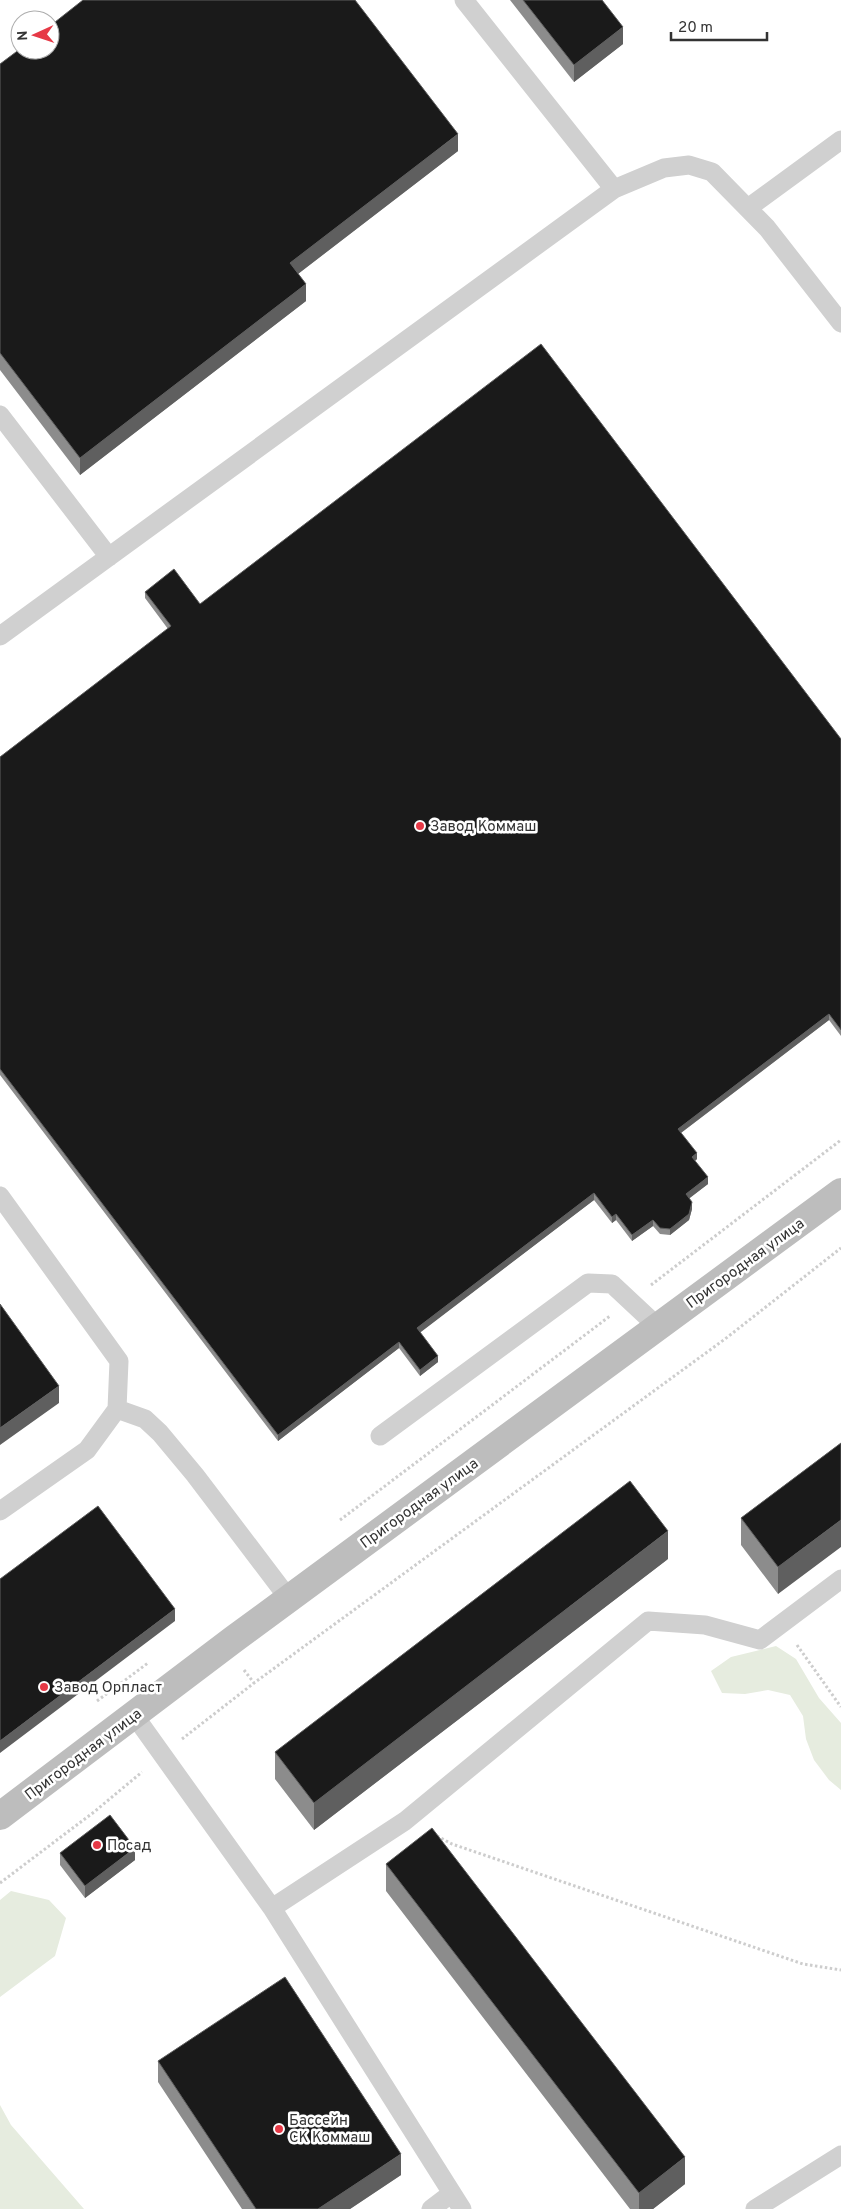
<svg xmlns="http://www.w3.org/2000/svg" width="841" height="2209" font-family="Overpass,sans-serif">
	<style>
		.green { fill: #e6ecdf }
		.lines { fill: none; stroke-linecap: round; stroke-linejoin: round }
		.path { stroke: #cdcdcd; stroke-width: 3; stroke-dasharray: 2.5 2.5; stroke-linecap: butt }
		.service { stroke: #d0d0d0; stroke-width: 19 }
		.secondary { stroke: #bdbdbd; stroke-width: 28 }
		.wall { fill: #8c8c8c }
		.shaded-wall { fill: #5f5f5f }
		.building { fill: #1a1a1a; stroke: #5f5f5f }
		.poi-dot { fill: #e63946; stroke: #fff; stroke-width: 2 }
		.labels { text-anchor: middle; stroke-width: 5; stroke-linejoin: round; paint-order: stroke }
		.poi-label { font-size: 15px; fill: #333; stroke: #fff; text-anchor: start }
		.street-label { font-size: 15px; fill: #333; stroke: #fff }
	</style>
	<rect width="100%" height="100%" fill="#fff"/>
	<path class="green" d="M776 1646 796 1659 819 1698 841 1723V1790L829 1780 814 1760 806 1739 803 1716 790 1695 768 1690 745 1694 722 1693 711 1671 731 1657Z
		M11 1891 49 1900 66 1918 55 1956 0 1997V1900Z
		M0 2105 11 2125 84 2209H0Z"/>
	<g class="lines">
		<path class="path" d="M651 1285 841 1140
			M340 1520 610 1316
			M797 1645 841 1707
			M244 1670 254 1683
			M97 1701 148 1663
			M182 1739 254 1683 725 1339 841 1248
			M437 1836 452 1844 803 1964 841 1970
			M0 1883 94 1812 142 1772"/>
		<path class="service" d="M464 0 614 189
			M748 208 841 140
			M0 415 109 557
			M0 636 614 189 664 168 689 165 712 172 767 228 841 323
			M0 1196 119 1361 117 1409 87 1450 0 1511
			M117 1409 145 1419 160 1433 195 1475 289 1599
			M380 1436 588 1283 612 1284 658 1327
			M134 1715 272 1908 405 1821 648 1621 705 1625 760 1640 841 1579
			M272 1908 462 2209
			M431 2209 452 2193
			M755 2209 841 2155"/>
		<path class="secondary" d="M0 1816 234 1639 841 1192"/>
	</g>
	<path class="wall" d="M510 0H602L623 44 574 82Z
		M0 64 458 151 298 274 306 301 80 475 0 370Z
		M145 592 841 739V1036L829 1020 681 1133 697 1159 695 1161 708 1184 689 1198 692 1209 689 1220 670 1235 660 1234 653 1226 632 1241 616 1220 612 1223 594 1200 420 1332 438 1362 420 1376 399 1348 278 1441 0 1075V757L168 629 145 598Z
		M841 1443 778 1594 741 1545V1518Z
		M668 1559 314 1830 275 1779V1752Z
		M60 1853 135 1860 85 1898 60 1865Z
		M386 1864 685 2184 653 2209H630L386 1891Z
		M158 2061 401 2175 350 2209H242L158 2082Z"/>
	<path class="shaded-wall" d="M623 27V44L574 82V65Z
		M458 134V151L290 280V263Z
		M306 284V301L80 475V458Z
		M829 1014V1020L678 1135V1129Z
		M697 1153V1159L692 1163V1157Z
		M708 1177V1184L686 1201V1194Z
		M594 1193V1200L417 1335V1328Z
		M692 1202V1209L689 1220 670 1235V1229Z
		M616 1214V1220L612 1223V1217Z
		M653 1220V1226L632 1241V1235Z
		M399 1342V1348L278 1441V1435Z
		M438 1356V1362L420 1376V1370Z
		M59 1386V1403L0 1445V1428Z
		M841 1520V1547L778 1594V1567Z
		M668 1531V1559L314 1830V1803Z
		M175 1609V1621L0 1753V1741Z
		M135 1848V1860L85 1898V1886Z
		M401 2154V2175L350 2209H318Z
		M685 2157V2184L653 2209H639V2193Z"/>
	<path class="building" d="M83 0H355L458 134 290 263 306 284 80 458 0 353V64L20 49V50H50V26Z
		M523 0H602L623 27 574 65Z
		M541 344 841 739V1030L829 1014 678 1129 697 1153 692 1157 708 1177 686 1194 692 1202 689 1214 670 1229 660 1228 653 1220 632 1235 616 1214 612 1217 594 1193 417 1328 438 1356 420 1370 399 1342 278 1435 0 1069V757L171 626 145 592 174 569 200 604Z
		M0 1304 59 1386 0 1428Z
		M841 1443V1520L778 1567 741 1518Z
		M630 1481 668 1531 314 1803 275 1752Z
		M98 1506 175 1609 0 1741V1579Z
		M110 1815 135 1848 85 1886 60 1853Z
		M432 1828 685 2157 639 2193 386 1864Z
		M285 1977 401 2154 318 2209H256L158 2061Z"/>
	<g class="poi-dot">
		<circle cx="420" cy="826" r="5"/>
		<circle cx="44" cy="1687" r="5"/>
		<circle cx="97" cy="1845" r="5"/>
		<circle cx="279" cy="2129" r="5"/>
	</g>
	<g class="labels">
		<g class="poi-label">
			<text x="430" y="831">Завод Коммаш</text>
			<text x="54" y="1692">Завод Орпласт</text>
			<text x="107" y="1850">Посад</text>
			<text x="289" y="2125">Бассейн<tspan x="289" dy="17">СК Коммаш</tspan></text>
		</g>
		<g class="street-label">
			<text transform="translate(745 1263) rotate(-36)" y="5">Пригородная улица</text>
			<text transform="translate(419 1503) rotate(-36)" y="5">Пригородная улица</text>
			<text transform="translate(83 1754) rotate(-37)" y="5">Пригородная улица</text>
		</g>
	</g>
	<g transform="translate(35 35) rotate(267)"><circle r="24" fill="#ffffff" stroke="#adadad"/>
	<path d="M0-4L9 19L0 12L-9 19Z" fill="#e63946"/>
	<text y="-8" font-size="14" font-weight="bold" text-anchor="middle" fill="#333333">N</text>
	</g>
	<path d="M671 32v8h96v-8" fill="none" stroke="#333333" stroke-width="2.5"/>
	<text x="678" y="32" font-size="15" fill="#333333" stroke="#ffffff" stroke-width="4" paint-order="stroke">20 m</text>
</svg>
